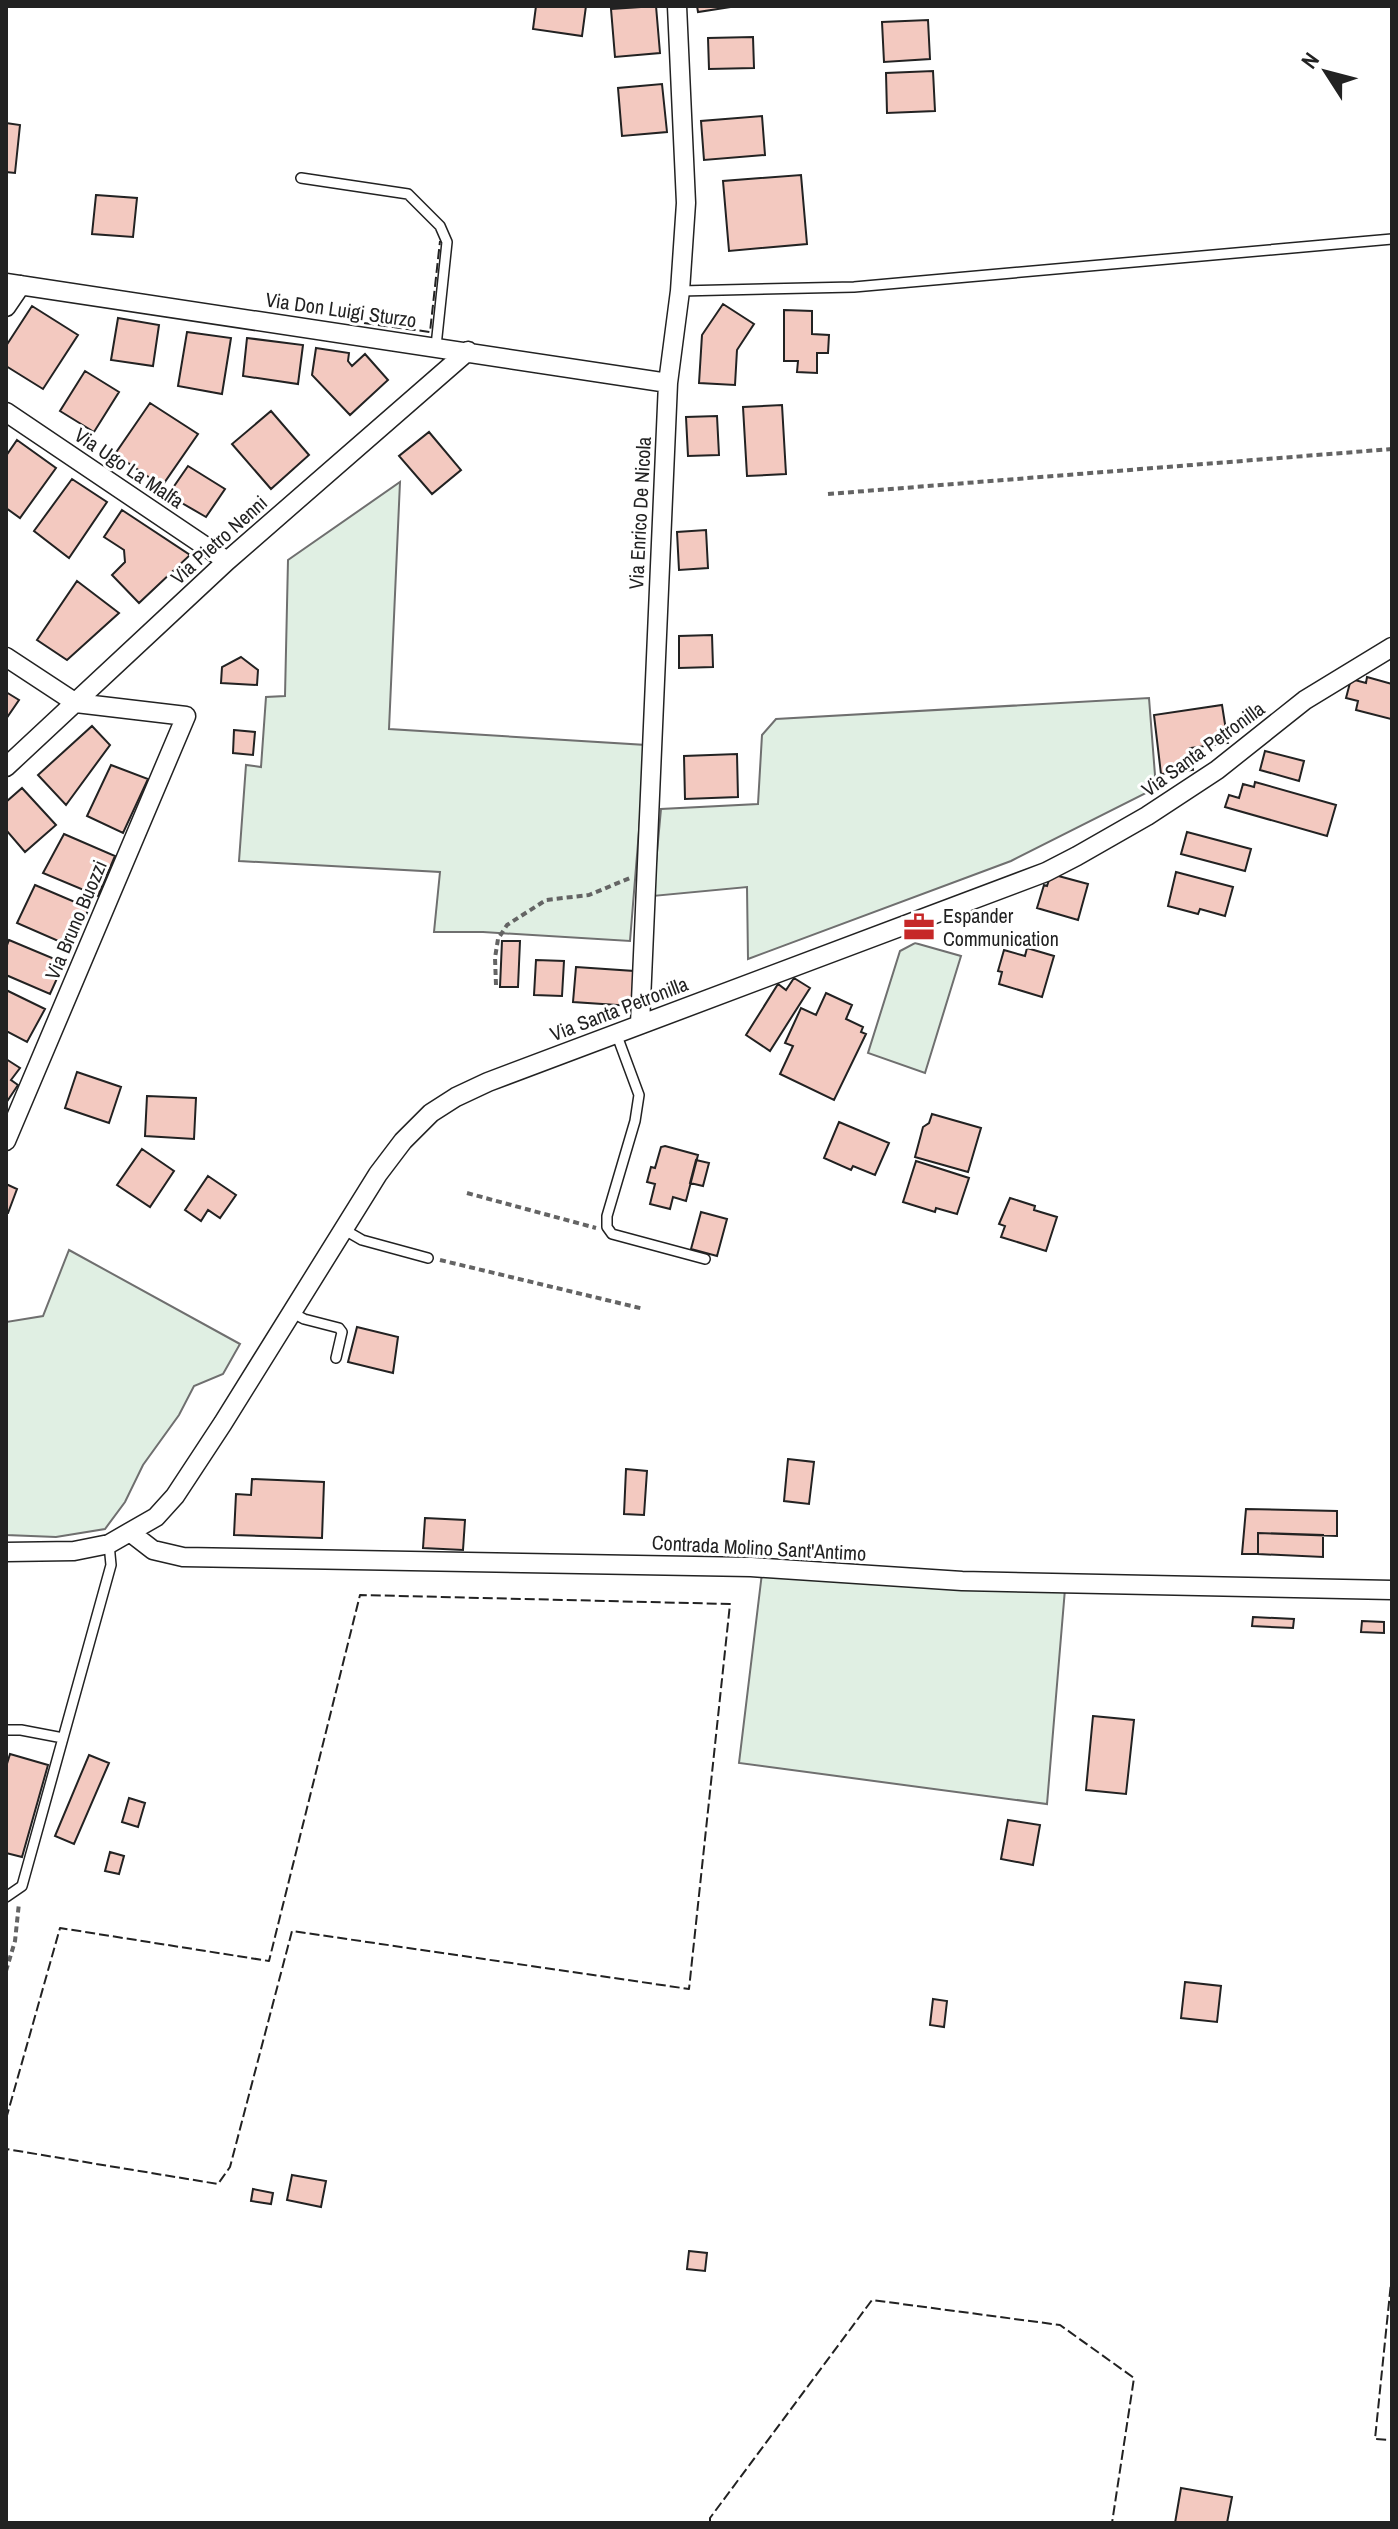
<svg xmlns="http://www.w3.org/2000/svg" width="1398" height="2529" font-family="'Archivo Narrow',sans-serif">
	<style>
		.green { fill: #e0efe3; stroke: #6f6f6f; stroke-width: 2 }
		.building { fill: #f3c9c0; stroke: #222; stroke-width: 2 }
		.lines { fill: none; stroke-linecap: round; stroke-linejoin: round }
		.service-casing { stroke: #222; stroke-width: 12 }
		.minor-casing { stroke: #222; stroke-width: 21 }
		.path { stroke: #646464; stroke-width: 4; stroke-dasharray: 6 4; stroke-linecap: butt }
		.service { stroke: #fff; stroke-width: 9 }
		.minor { stroke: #fff; stroke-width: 18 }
		.fence { stroke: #222; stroke-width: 2; stroke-dasharray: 10 4; stroke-linecap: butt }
		.labels { text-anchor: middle; stroke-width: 6; stroke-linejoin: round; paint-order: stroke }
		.street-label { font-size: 20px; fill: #222; stroke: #fff }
		.poi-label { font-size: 20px; fill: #222; stroke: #fff; text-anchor: start }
	</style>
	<rect width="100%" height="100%" fill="#fff"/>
	<path class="green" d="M400 482 389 729 646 745 630 941 483 932H434L440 872 239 861 246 765 261 767 266 697 285 696 288 560Z
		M1149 698 1156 788 1011 861 748 959 747 887 653 896 661 809 758 804 762 735 776 719Z
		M915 943 961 956 925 1073 868 1053 900 951Z
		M69 1250 240 1344 223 1374 194 1386 179 1415 143 1465 125 1502 105 1529 56 1537 6 1535V1322L43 1316Z
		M762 1573 1065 1589 1047 1804 739 1763Z"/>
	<path class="building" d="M536 6H586L582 36 533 29Z
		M656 6 660 53 615 57 611 9Z
		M697 6H737L698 12Z
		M928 20 930 59 884 62 882 22Z
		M753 37 754 68 709 69 708 38Z
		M933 71 935 111 887 113 886 73Z
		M662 84 667 132 622 136 618 88Z
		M762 116 765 155 704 160 701 121Z
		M6 123 20 125 15 173 6 172Z
		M801 175 807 244 729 251 723 181Z
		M96 195 137 198 133 237 92 234Z
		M723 304 754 324 737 350 735 385 699 383 702 335Z
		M32 306 78 335 43 389 6 366V346Z
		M784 310 812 311V334L829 335 828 353H817V373L797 372 798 361H784Z
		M118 318 159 325 153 366 111 360Z
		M187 332 231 338 222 394 178 386Z
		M247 338 303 345 298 384 243 376Z
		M316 348 349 353 348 361 352 366 365 354 388 380 350 415 312 375Z
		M85 371 119 392 94 432 60 411Z
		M150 403 198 434 162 486 115 454Z
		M782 405 786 474 747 476 743 407Z
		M271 411 309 455 271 489 232 444Z
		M717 416 719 455 688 456 686 417Z
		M429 432 461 470 432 494 399 456Z
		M17 440 56 468 20 518 6 508V456Z
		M188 466 225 489 206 517 168 495Z
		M72 479 107 502 69 558 34 531Z
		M122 510 190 555 139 603 112 575 125 562 124 550 104 537Z
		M706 530 708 568 679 570 677 532Z
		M77 581 119 613 67 660 37 640Z
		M712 635 713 667 679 668V636Z
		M241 657 258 670 257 685 221 683 222 667Z
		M1367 677 1392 684 1391 719 1356 710 1358 701 1346 698 1351 679 1366 683Z
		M6 692 19 700 6 719Z
		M1222 705 1228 743 1190 748 1193 770 1161 774 1154 715Z
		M92 726 110 745 66 805 38 775Z
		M234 730 255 732 253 755 233 753Z
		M1265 751 1304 761 1299 781 1260 770Z
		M737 754 738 797 685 799 684 756Z
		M111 765 148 779 123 833 87 816Z
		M1255 782 1336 805 1327 836 1225 807 1229 795 1239 798 1243 784 1254 787Z
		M22 788 56 825 25 852 6 830V802Z
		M1187 832 1251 849 1245 871 1181 854Z
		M64 834 115 856 98 896 43 873Z
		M1176 872 1233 887 1225 916 1200 909 1198 914 1168 906Z
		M1051 874 1088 884 1078 920 1037 908 1044 885 1047 886Z
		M35 885 89 908 72 947 17 923Z
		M9 940 64 963 50 994 6 975V948Z
		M502 941H520L518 987H500Z
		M1027 948 1054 956 1042 997 999 984 1002 972 998 971 1004 950 1025 956Z
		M536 960 564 961 562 996 534 995Z
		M576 967 634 971 632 1006 573 1002Z
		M794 978 810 988 770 1051 746 1035 778 984 786 990Z
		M6 990 45 1009 27 1042 6 1031Z
		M826 993 852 1005 846 1019 863 1027 861 1032 866 1034 834 1100 780 1074 793 1046 785 1043 801 1008 816 1015Z
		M6 1059 20 1068 11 1080 18 1085 6 1103Z
		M77 1072 121 1087 109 1123 65 1108Z
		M147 1096 196 1098 194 1139 145 1136Z
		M932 1114 981 1128 968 1172 915 1157 923 1127 929 1123Z
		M839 1122 889 1143 875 1175 853 1166 851 1170 824 1158Z
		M665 1146 698 1155 686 1201 673 1197 670 1209 650 1204 655 1184 647 1182 651 1167 655 1168 661 1147Z
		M142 1149 174 1171 150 1207 117 1185Z
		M696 1160 709 1163 703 1186 690 1183Z
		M916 1161 969 1178 957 1214 936 1208 935 1212 903 1202Z
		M208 1176 236 1195 220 1218 208 1210 201 1221 185 1210Z
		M6 1184 17 1189 8 1213H6Z
		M1010 1198 1035 1206 1034 1210 1057 1217 1046 1251 1001 1237 1005 1226 999 1224Z
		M701 1212 727 1219 717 1256 691 1249Z
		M357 1327 398 1337 393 1373 348 1362Z
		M788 1459 814 1462 809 1504 784 1501Z
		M626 1469 647 1471 644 1515 624 1514Z
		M252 1479 324 1482 322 1538 234 1535 236 1494 251 1495Z
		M1246 1509 1337 1511V1536L1258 1533V1554H1242Z
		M425 1518 465 1520 463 1550 423 1548Z
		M1258 1533 1323 1535V1557L1258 1554Z
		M1253 1617 1294 1619 1293 1628 1252 1626Z
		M1362 1621 1384 1622V1633L1361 1632Z
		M1093 1716 1134 1720 1126 1794 1086 1790Z
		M10 1754 48 1765 22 1857 6 1853V1767Z
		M89 1755 109 1763 74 1844 55 1836Z
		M129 1798 145 1803 138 1827 122 1822Z
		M1008 1820 1040 1825 1033 1865 1001 1859Z
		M110 1852 124 1856 119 1874 105 1871Z
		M1185 1982 1221 1986 1217 2022 1181 2018Z
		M933 1999 947 2001 944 2027 930 2025Z
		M292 2175 326 2181 321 2207 287 2200Z
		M253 2189 273 2193 271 2204 251 2201Z
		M689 2251 707 2253 705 2271 687 2269Z
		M1181 2488 1232 2497 1227 2523H1175Z"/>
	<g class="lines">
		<defs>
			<path id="service" d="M301 178 408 194 440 226 447 242 436 346
				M680 291 854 287 1392 239
				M616 1033 639 1095 635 1121 607 1216V1227L612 1234 705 1259
				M343 1229 362 1240 428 1258
				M291 1312 304 1319 339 1328 342 1332 336 1358
				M6 1730H21L63 1738
				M6 1897 22 1886 111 1565 109 1544"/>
			<path id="minor" d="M6 283 668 383
				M6 307 21 285
				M6 412 227 561
				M6 657 76 703 186 716 6 1141
				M6 767 227 561 468 351
				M640 1024 668 383 680 291 686 203 677 6
				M131 1533 153 1550 183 1557 751 1567 962 1581 1392 1590
				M6 1552 74 1551 109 1544 156 1517 175 1496 223 1423 378 1174 403 1141 431 1113 456 1097 488 1082 1046 872 1077 856 1147 816 1217 770 1305 700 1392 647"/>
		</defs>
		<use href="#service" class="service-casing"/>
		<use href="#minor" class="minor-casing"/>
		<path class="path" d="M828 494 1392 449
			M496 985 495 958 498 939 507 925 546 900 589 895 630 878
			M467 1193 596 1228
			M440 1260 644 1309
			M6 1971 15 1941 19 1903"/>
		<use href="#service" class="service"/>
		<use href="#minor" class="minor"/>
		<path class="fence" d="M364 323 430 332 440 241
			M6 2119 60 1928 269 1961 360 1595 730 1604 689 1989 292 1931 230 2167 218 2184 6 2149
			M1392 2273 1375 2439 1392 2440
			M710 2523V2518L872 2300 1060 2325 1134 2378 1112 2523"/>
	</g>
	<defs>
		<symbol id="office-bare" viewBox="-9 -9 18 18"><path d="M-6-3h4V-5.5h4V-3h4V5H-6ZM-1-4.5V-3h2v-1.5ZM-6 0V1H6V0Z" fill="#c62828" stroke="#fff" stroke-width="2.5" paint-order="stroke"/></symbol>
	</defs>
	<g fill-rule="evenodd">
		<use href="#office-bare" x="897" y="905" width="44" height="44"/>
	</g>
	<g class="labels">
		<g class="street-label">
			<text transform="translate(341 310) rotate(8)" y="7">Via Don Luigi Sturzo</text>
			<text transform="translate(129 468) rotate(34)" y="7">Via Ugo La Malfa</text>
			<text transform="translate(640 513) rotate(-87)" y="7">Via Enrico De Nicola</text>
			<text transform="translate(219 540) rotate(-42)" y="7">Via Pietro Nenni</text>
			<text transform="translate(1203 749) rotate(-36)" y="7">Via Santa Petronilla</text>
			<text transform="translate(76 920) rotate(-67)" y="7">Via Bruno Buozzi</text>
			<text transform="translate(619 1009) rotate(-21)" y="7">Via Santa Petronilla</text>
			<text transform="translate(759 1548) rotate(3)" y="7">Contrada Molino Sant'Antimo</text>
		</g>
		<g class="poi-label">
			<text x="943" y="923">Espander<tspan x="943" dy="23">Communication</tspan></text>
		</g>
	</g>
	<rect width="1398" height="2529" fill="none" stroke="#222222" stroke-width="16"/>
	<g transform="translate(1326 72) rotate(306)" stroke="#ffffff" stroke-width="6" paint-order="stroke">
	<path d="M0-6L14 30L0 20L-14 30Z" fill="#222222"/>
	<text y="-12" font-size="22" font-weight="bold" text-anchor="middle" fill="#222222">N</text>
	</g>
</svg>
